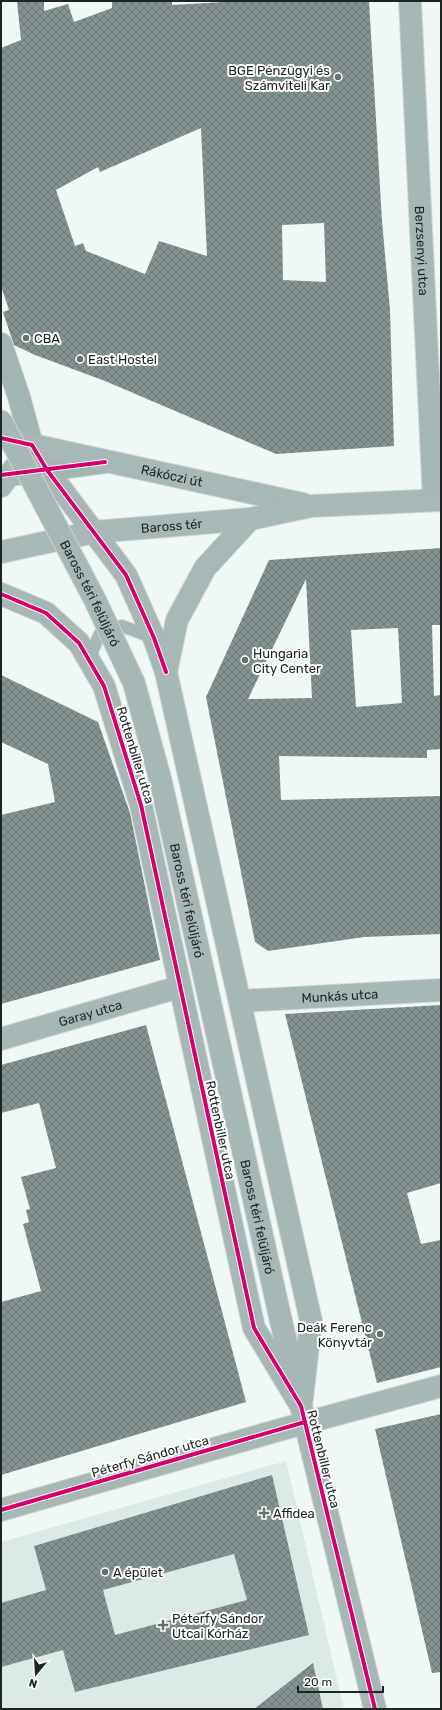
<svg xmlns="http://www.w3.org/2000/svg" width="442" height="1710" font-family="Rubik,sans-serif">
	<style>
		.built { fill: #dbeae7 }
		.building { fill: url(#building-cross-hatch); fill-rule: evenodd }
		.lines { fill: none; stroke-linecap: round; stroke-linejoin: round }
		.service-casing { stroke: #cfd5d3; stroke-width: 14 }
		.minor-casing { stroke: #cfd5d3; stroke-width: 24 }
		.tertiary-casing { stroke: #cfd5d3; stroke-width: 24 }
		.secondary-casing { stroke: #cfd5d3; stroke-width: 24 }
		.primary-casing { stroke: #cfd5d3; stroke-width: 24 }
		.service { stroke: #a7b7b5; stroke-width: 12 }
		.minor { stroke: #a7b7b5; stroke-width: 22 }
		.tertiary { stroke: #a7b7b5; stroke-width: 22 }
		.secondary { stroke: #a3b5b2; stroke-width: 22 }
		.primary { stroke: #a8b8b6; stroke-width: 22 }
		.tertiary-bridge-casing { stroke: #cfd5d3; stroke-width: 24; stroke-linecap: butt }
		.tertiary-bridge { stroke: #a7b7b5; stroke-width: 22 }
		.cycleway-casing { stroke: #fff; stroke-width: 6 }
		.cycleway { stroke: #d6006c; stroke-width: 4 }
		.poi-dot { fill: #686e6d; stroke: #fff; stroke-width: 1.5 }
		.labels { text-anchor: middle; stroke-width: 4; stroke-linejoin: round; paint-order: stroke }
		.poi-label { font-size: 13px; fill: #1e2323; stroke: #fff; text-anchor: start }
		.street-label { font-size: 13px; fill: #1e2323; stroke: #fff }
	</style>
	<defs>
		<pattern id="building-cross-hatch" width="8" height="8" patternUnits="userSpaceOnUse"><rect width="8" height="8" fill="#849391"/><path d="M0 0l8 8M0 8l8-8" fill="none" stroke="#6b7876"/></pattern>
	</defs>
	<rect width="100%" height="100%" fill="#f0f8f6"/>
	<path class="built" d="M286 1461 344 1709H1V1542Z"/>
	<path class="building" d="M17 1H44V11L68 4 74 22 112 8V1H172V5L241 1H369L382 221 390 310 394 446 276 454 105 381 35 355 14 345 3 312 9 310 1 286V48L21 40ZM201 128 207 256 159 241 145 274 86 251 83 243 75 246 56 190 98 167 100 172ZM324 223 326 282 283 280 282 225Z
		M441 548V625H432L434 696 441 695V749L427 750V758L279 756 281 800 441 796V934L364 937 268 951 255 942 206 697 269 560ZM306 579 312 698 248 699ZM398 628 402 703 356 707 351 630Z
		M1 675 98 722 130 813 160 960 1 1004V815L55 802 48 764 1 742Z
		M441 1005V1183L407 1193 421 1244 441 1240V1367L377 1383 285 1014Z
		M146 1025 246 1402 1 1475V1302L41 1291 23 1224 29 1222 26 1210 30 1209 21 1177 56 1168 39 1103 1 1113V1065Z
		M441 1414V1672L432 1673 375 1429Z
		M272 1475 309 1635 75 1692 63 1650 1 1667V1603L46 1590 34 1546ZM234 1554 247 1600 115 1635 103 1590Z
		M313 1663 323 1709H254Z"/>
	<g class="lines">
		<defs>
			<path id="service" d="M89 658 100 634 122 626 154 638"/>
			<g id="minor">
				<path id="s1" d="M410 1 434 500"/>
				<path id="s2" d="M240 1001 441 990"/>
				<path id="s3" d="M1 1039 179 987"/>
				<path d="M1 1510 279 1430 441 1386"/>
			</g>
			<path id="tertiary" d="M32 445 47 470 126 575 154 638 166 672 311 1321 301 1406
				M1 594 46 613 79 643 104 686 141 805 254 1328 301 1406 375 1709
				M281 1321 296 1385"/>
			<path id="secondary" d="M1 344 19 397 32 445
				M9 475 105 462"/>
			<g id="primary">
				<path id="s4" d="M1 438 303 504"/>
				<path d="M1 486 32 445"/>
				<path id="s5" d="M1 552 94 532 250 519 311 506 441 500"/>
				<path d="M166 672 177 620 205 568 250 519"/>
			</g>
		</defs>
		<use href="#service" class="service-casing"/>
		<use href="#minor" class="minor-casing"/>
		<use href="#tertiary" class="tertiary-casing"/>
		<use href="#secondary" class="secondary-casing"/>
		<use href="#primary" class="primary-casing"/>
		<use href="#service" class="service"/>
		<use href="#minor" class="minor"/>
		<use href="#tertiary" class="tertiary"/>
		<use href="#secondary" class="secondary"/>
		<use href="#primary" class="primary"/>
		<defs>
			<g id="tertiary-bridge">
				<path id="s6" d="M1 421 95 600 134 683 161 782 281 1321"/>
			</g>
		</defs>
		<use href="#tertiary-bridge" class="tertiary-bridge-casing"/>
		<use href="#tertiary-bridge" class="tertiary-bridge"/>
		<defs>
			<path id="cycleway" d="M1 438 32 445 47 470 126 575 154 638 166 672
				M1 475 105 462
				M1 594 46 613 79 643 104 686 141 805 254 1328 301 1406 375 1709
				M1 1510 305 1422"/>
		</defs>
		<use href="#cycleway" class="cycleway-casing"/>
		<use href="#cycleway" class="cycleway"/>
	</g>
	<g class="poi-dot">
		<circle cx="338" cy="77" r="4"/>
		<circle cx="26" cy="338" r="4"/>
		<circle cx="80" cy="359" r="4"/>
		<circle cx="245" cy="660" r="4"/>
		<circle cx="380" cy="1334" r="4"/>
		<path d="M262 1507h4v4h4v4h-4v4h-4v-4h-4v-4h4z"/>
		<circle cx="105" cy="1572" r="4"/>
		<path d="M161 1619h4v4h4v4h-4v4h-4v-4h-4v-4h4z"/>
	</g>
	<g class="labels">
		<g class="poi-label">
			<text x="330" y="75" text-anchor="end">BGE Pénzügyi és<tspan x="330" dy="15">Számviteli Kar</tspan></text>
			<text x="34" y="343">CBA</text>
			<text x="88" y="364">East Hostel</text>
			<text x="253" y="658">Hungaria<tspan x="253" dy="15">City Center</tspan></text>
			<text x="372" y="1332" text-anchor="end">Deák Ferenc<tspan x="372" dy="15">Könyvtár</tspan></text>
			<text x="273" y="1518">Affidea</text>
			<text x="113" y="1577">A épület</text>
			<text x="172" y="1623">Péterfy Sándor<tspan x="172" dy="15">Utcai Kórház</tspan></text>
		</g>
		<g class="street-label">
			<text dy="5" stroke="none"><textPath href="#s1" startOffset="250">Berzsenyi utca</textPath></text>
			<text dy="5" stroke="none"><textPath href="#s4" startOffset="175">Rákóczi út</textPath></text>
			<text dy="5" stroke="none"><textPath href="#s5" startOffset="173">Baross tér</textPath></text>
			<text dy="5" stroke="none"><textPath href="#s6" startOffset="194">Baross téri felüljáró</textPath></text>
			<text transform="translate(136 755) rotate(73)" y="5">Rottenbiller utca</text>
			<text dy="5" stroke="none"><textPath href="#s6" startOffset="518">Baross téri felüljáró</textPath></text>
			<text dy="5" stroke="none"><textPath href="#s2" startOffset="100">Munkás utca</textPath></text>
			<text dy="5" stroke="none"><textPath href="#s3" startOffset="93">Garay utca</textPath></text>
			<text transform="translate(221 1130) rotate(78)" y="5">Rottenbiller utca</text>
			<text dy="5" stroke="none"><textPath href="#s6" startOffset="842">Baross téri felüljáró</textPath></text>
			<text transform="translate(150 1456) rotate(-16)" y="5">Péterfy Sándor utca</text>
			<text transform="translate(324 1459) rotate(76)" y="5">Rottenbiller utca</text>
		</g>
	</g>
	<rect width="442" height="1710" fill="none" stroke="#1e2323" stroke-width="4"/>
	<g transform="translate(36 1674) rotate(198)" stroke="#ffffff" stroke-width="3" paint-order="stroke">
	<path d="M0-3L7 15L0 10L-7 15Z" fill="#1e2323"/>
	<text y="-6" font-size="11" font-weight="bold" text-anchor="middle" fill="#1e2323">N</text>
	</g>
	<path d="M298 1686v6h85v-6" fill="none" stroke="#1e2323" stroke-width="2"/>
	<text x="304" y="1686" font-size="12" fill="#1e2323" stroke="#ffffff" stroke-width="3" paint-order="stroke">20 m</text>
</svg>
